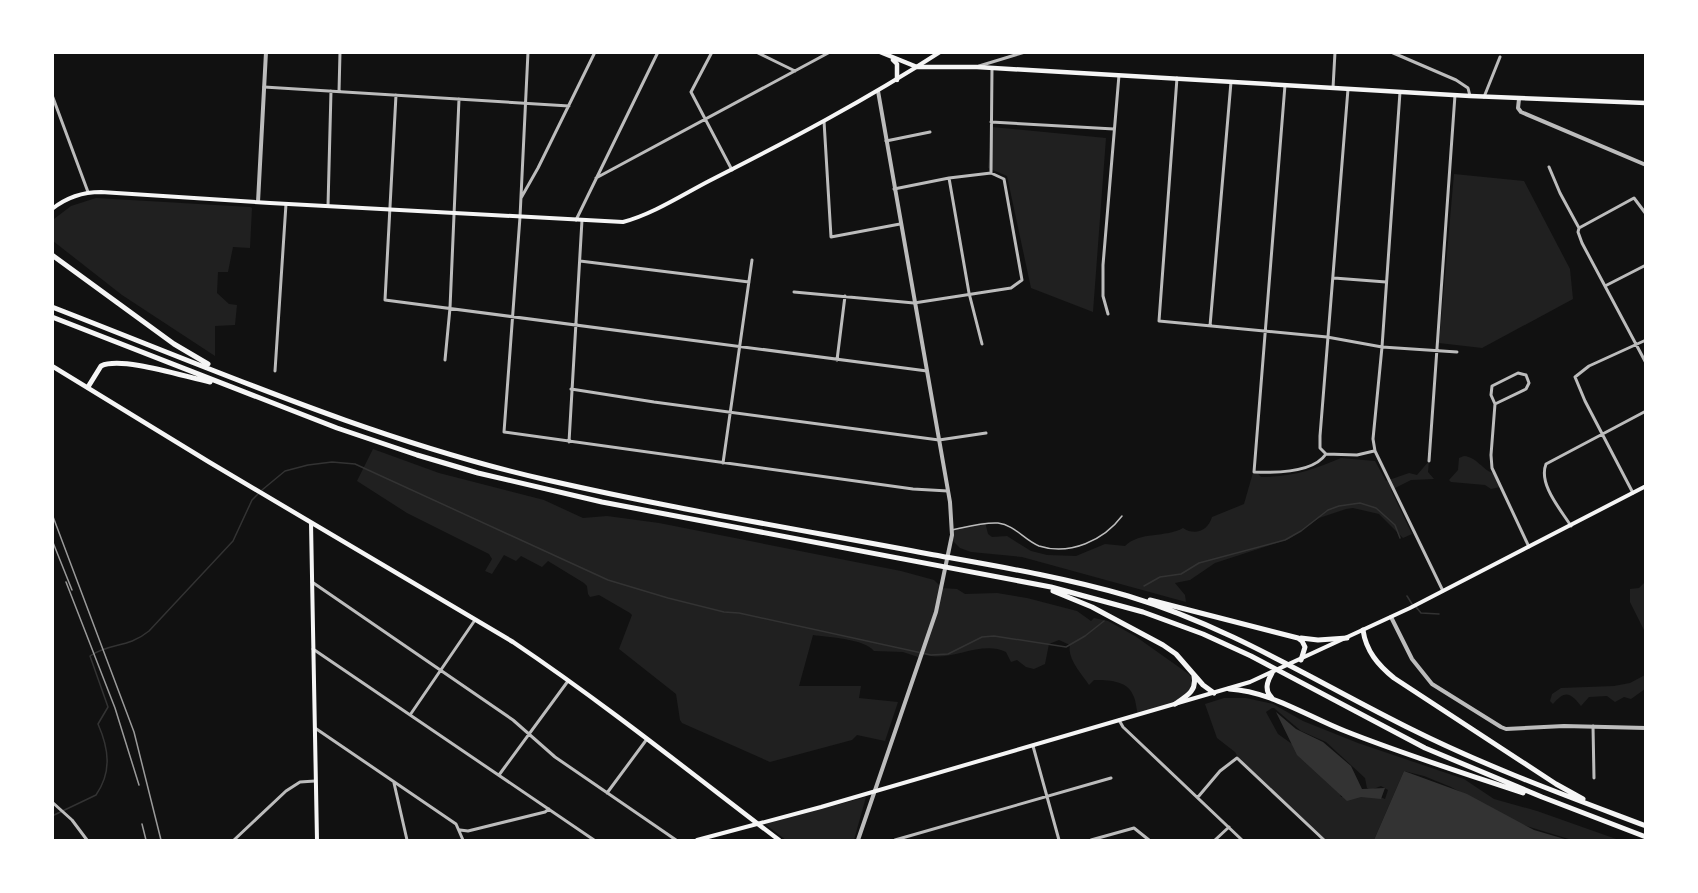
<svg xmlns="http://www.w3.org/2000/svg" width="1698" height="893" font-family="Mulish,sans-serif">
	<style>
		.green { fill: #202020; fill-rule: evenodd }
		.water { fill: #333 }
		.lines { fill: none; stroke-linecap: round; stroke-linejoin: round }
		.stream { stroke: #333; stroke-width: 1.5 }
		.service { stroke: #bcbcbc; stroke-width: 1.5 }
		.minor { stroke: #bcbcbc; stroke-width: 3 }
		.tertiary { stroke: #bcbcbc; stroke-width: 4 }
		.secondary { stroke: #f5f5f5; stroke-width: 4 }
		.primary { stroke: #f5f5f5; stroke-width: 4.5 }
		.motorway { stroke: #f5f5f5; stroke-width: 5 }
		.rail { stroke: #9a9a9a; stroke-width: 1.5 }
	</style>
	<rect width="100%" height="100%" fill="#111"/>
	<path class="green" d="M992 127 1106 138 1093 312 1031 288 1007 176 988 168Z
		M1454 174 1524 181 1570 269 1573 299 1482 348 1439 343Z
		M96 198 250 207 252 208 250 248 233 247 228 272H218L217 293 229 304 237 305 235 325 215 326V356L122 295 53 241V221L54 219 71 206Z
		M373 449 439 473 544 500 583 518 607 516 659 523 901 571 934 580 942 588 957 589 965 594 997 593 1027 598 1077 611 1091 621 1094 618 1108 621 1135 636 1190 675 1198 688 1170 705 1138 714C1136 708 1136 700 1133 695 1127 680 1107 680 1094 680L1089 685C1082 674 1067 659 1070 645L1059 640 1049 644 1045 664 1034 669 1026 667 1017 660 1011 662 1006 652C980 639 949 664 922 654L918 657 903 652 874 651C865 639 828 637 813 635L799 686H861L859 698 898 702 885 741 857 735 852 740 770 762 682 723 680 720 676 694 619 649 632 615 630 613 599 595 590 597 588 594 587 586 584 583 548 561 542 567 521 556 516 561 504 555 492 574 485 571 492 559 489 554 407 513 357 481Z
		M1464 456C1477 457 1482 470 1495 474L1500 487 1491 489 1485 485 1451 482 1449 480 1458 470 1459 458Z
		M1341 458 1375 461 1386 481 1409 473 1417 475 1429 461 1428 472 1434 479 1411 480 1391 490 1412 534 1403 538 1379 514 1353 508 1346 509 1319 518 1289 539 1215 563 1190 580 1175 583 1185 595 1186 602 1022 557 971 552 960 548 952 540V529L985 522 988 534 992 537 1007 536 1031 551 1047 555 1076 556 1105 544 1125 546C1140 531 1166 538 1183 528 1195 536 1208 531 1212 517L1244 504 1254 469 1261 477C1292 477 1313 470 1341 458Z
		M1645 582V632L1630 602V589L1639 588Z
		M1645 675V689L1631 699 1624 697 1615 702 1607 696 1589 697 1581 706C1570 692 1565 690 1553 704L1550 701 1552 694 1561 688 1614 686 1630 683Z
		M1224 698H1246L1273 704 1303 721 1358 743 1464 779 1494 799 1537 811 1619 840H1572L1520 824 1451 787 1424 776 1404 771 1374 840H1322L1239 759 1235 752 1217 738 1205 704ZM1272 708H1274L1301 731 1326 742 1365 778 1367 788 1371 790 1381 786 1388 790 1385 799 1378 796 1341 797 1339 791 1292 744 1278 734 1266 712Z
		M866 797 854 840H786L765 824Z"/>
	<path class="water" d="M1276 712 1296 729 1323 742 1351 766 1362 789 1385 788 1381 799 1361 797 1347 801 1297 755Z
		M1404 771 1467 794 1534 830 1568 840H1374Z"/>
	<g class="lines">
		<path class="stream" d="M262 490 285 471 308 465 332 462 355 464 608 580 668 598 724 612 739 613 931 655 948 654 982 637 994 636 1066 647 1085 636 1104 621
			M1144 586 1160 577 1181 574 1199 563 1285 540 1301 531 1328 510 1339 506 1360 503 1376 508 1395 525 1400 538
			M1407 596 1412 604
			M1416 607 1421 613 1439 614
			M52 816 96 795C112 772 109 749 98 724L108 707 90 656C111 642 127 649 149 631L233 541 252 500 258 494"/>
		<path class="service" d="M952 530C966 527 984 522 998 523 1015 525 1024 540 1039 546 1070 556 1104 540 1122 516"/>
		<path class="minor" d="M528 52 520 217 504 432 913 489 948 491
			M712 52 691 92 732 170
			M756 52 795 71
			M1391 52 1456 80 1468 88 1470 96
			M979 66 1025 52
			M1177 78 1159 321 1327 337 1382 347 1457 352
			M1285 85C1274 214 1264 343 1254 472 1276 473 1313 473 1326 454L1357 455 1374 451
			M264 87 569 106
			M1333 88 1335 52
			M339 92 340 52
			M1400 92 1382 347 1373 439 1375 451 1443 591
			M52 95 88 192
			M396 95 385 300 927 371
			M1484 97 1500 57
			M824 121 831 237 900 224
			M991 122 1114 129
			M886 141 930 132
			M1549 167 1560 193 1579 228 1578 232 1582 243 1646 363
			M991 173 992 68
			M596 178 830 52
			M949 178 969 293 982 344
			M521 198 538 168 595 52
			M328 206 331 91
			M576 220 658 52
			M1579 228 1634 198 1646 214
			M580 261 749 282
			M1334 278 1386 282
			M1605 286 1646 265
			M794 292 914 303 1011 288 1022 280 1004 179 991 173 949 178 894 189
			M1108 314 1103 296V265L1119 75
			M1210 326 1231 82
			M445 360 450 308 459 99
			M837 360 845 296
			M275 371 286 204
			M571 389 654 402 939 440 986 433
			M1495 404 1526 389 1529 383 1526 375 1518 373 1492 386 1491 395 1495 404 1491 455 1492 468 1529 547
			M569 442 582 220
			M1326 454 1320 448V436L1348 89
			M1429 461 1455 95
			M723 463 752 260
			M1633 493 1585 401 1575 377 1589 366 1646 340
			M1571 526C1561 510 1538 484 1546 464L1646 411
			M312 582 513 720 555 757 676 840
			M313 649 594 840
			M410 715 475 620
			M1119 720 1123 727 1242 840
			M1593 726 1594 778
			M315 728 456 824 463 840
			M1033 746 1059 840
			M499 775 568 681
			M394 783 407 840
			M607 793 647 739
			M1198 797 1220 771 1237 758 1324 840
			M52 802 72 820 87 840
			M460 830 468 831 545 812 549 809
			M234 840 286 791 300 782 315 781
			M895 840 1111 778
			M1091 840 1134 828 1149 840
			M1215 840 1229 827"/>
		<path class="tertiary" d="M1519 99 1518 108 1521 112 1646 165
			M258 202 266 52
			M1391 617 1412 659 1432 684 1501 727 1506 729 1564 726 1646 728
			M858 840 936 612 952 535 950 502 878 91"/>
		<path class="secondary" d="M52 209C67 197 82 192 101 192L270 203 623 222C653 214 682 195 709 181 788 141 866 100 940 52
			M311 523 317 840
			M697 840 821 807 1250 682 1410 608 1646 486"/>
		<path class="primary" d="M880 52 917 67H977L1470 96 1646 103
			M893 60 897 64V80
			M52 366 209 462 513 642C605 704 691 773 779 840"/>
		<path class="motorway" d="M52 255 174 344 208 364
			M52 307C215 370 376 441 547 480 674 509 802 530 929 554 996 566 1063 577 1128 596 1231 627 1316 682 1411 729 1487 767 1567 796 1646 826
			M52 317 337 428 417 455 478 473 602 502 1051 587 1143 612 1203 634 1251 656 1425 748 1542 797 1646 837
			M88 387 101 366C122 356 185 377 210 382
			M1053 591 1092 607 1163 645 1176 654 1203 685 1214 693
			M1150 600 1298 638 1302 641 1305 647 1301 660
			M1363 630C1366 651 1378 665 1394 678L1556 784 1583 799
			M1301 638 1318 640 1347 638
			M1229 689C1269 691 1307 716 1345 731 1403 754 1463 773 1523 793
			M1272 698C1264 690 1267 682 1272 673
			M1175 704C1187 696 1197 691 1194 676"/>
		<path class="rail" d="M52 514 134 732 161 840
			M52 540 72 590
			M66 582 115 708 139 785
			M142 824 146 840"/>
	</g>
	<rect width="1698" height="893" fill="none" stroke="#ffffff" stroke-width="108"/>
</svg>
